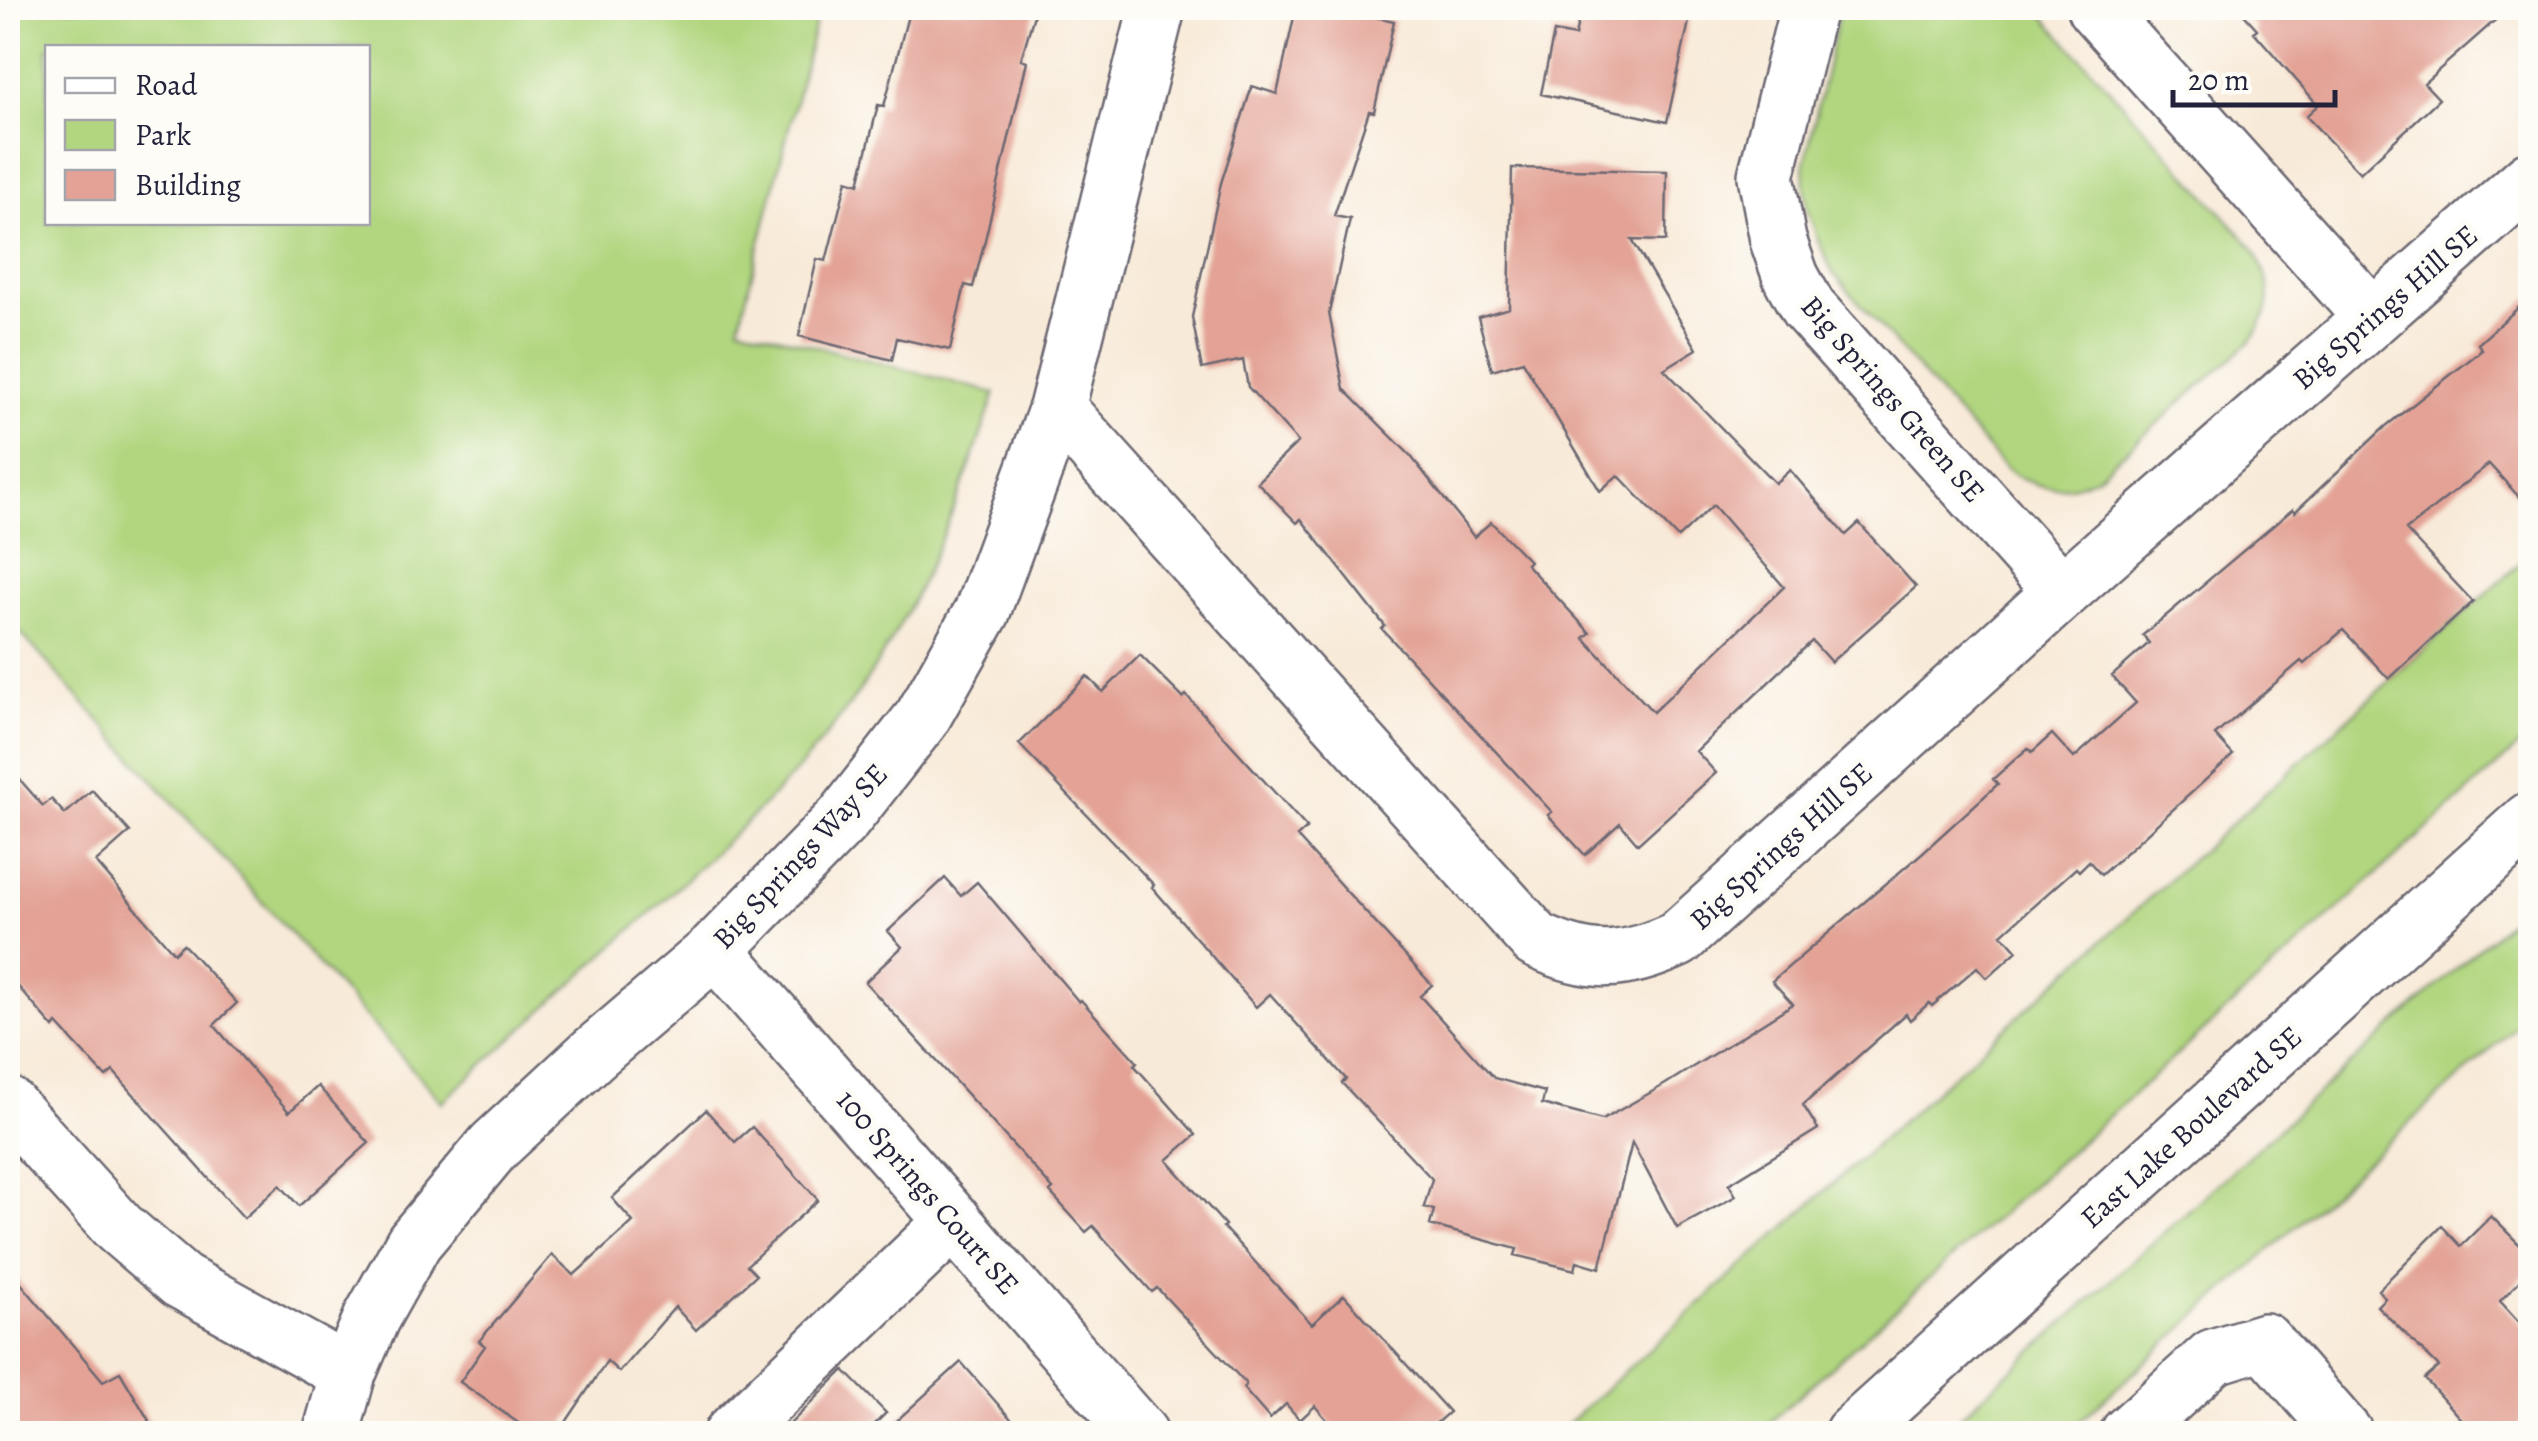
<svg xmlns="http://www.w3.org/2000/svg" width="2538" height="1441" font-family="Alegreya,serif">
	<style>
		.green { fill: #b1d67f; stroke: #6a7c5d; stroke-width: 2.5; fill-rule: evenodd }
		.building { fill: #e3a295 }
		.lines { fill: none; stroke-linecap: round; stroke-linejoin: round }
		.minor-casing { stroke: #6d6872; stroke-width: 60 }
		.major-casing { stroke: #6d6872; stroke-width: 60 }
		.minor { stroke: #fff; stroke-width: 55 }
		.major { stroke: #fff; stroke-width: 55 }
		.labels { text-anchor: middle; stroke-width: 10; stroke-linejoin: round; paint-order: stroke }
		.street-label { font-size: 30px; fill: #22223b; stroke: #fdfcf7 }
	</style>
	<rect width="100%" height="100%" fill="#fdfcf7"/>
	<filter id="ink" filterUnits="userSpaceOnUse"><feTurbulence type="fractalNoise" baseFrequency=".01" numOctaves="2"/><feDisplacementMap in="SourceGraphic" scale="20" xChannelSelector="R" yChannelSelector="G"/><feConvolveMatrix kernelMatrix="1 2 1 2 8 2 1 2 1" color-interpolation-filters="sRGB"/></filter>
	<filter id="wash" filterUnits="userSpaceOnUse"><feTurbulence type="fractalNoise" baseFrequency=".0048" numOctaves="4" result="noise"/><feDisplacementMap in="SourceGraphic" scale="40" xChannelSelector="R" yChannelSelector="G"/><feGaussianBlur stdDeviation="2.25" result="paint"/><feColorMatrix in="noise" values="0 0 0 0 0 0 0 0 0 0 0 0 0 0 0 0 0 1.4 0 .05"/><feComposite in="paint" operator="in"/></filter>
	<g filter="url(#wash)">
		<rect width="100%" height="100%" fill="#f8ead8"/>
		<path class="green" d="M8 8H819L739 326 995 393C958 507 913 622 839 719 792 782 734 834 677 888 599 960 520 1031 442 1102L8 619ZM48 48H368V222H48Z
			M1840 8H2036L2254 249C2273 286 2276 306 2250 342L2096 477C2064 494 2033 489 2005 468L1833 273 1818 240 1806 207 1804 167Z
			M2530 554V736L1758 1433H1557Z
			M2530 902V1014L2067 1433H1942Z"/>
		<g id="blocks">
			<path class="building" d="M910 8H1036L1021 59 1027 61 985 240 973 287 965 285 950 350 897 338 892 360 799 336 817 259 826 261 847 180 859 184 878 105 884 106Z
				M1296 8H1332L1394 21 1374 112 1369 111 1334 216 1350 219 1329 313 1344 389 1410 455 1474 537 1491 522 1529 561 1526 564 1590 633 1584 638 1653 712 1784 587 1713 505 1678 538 1618 475 1600 491 1523 361 1492 370 1478 317 1509 308 1512 168 1667 171 1666 241 1632 240 1697 349 1664 369 1775 483 1790 470 1846 535 1859 523 1916 587 1831 662 1812 641 1696 751 1716 773 1638 844 1620 823 1585 855 1548 815 1552 812 1382 629 1385 626 1301 519 1297 523 1257 482 1298 442 1248 387 1243 360 1202 369 1192 317 1221 183 1252 86 1277 94Z
				M1581 8H1692L1667 122 1541 94 1554 32 1575 36Z
				M2238 8H2509L2424 83 2439 99 2360 173 2306 116 2318 105 2254 32 2257 29Z
				M2530 297V509L2489 464 2406 530 2473 602 2389 679 2343 630 2304 664 2301 661 2215 735 2233 755 2101 875 2089 861 2079 871 2076 868 2002 934 2017 951 1987 978 1977 967 1932 1006 1929 1003 1910 1020 1906 1014 1803 1105 1818 1129 1729 1184 1736 1196 1677 1228 1632 1143 1600 1268 1577 1261 1575 1270 1515 1255 1517 1249 1430 1225 1434 1210 1424 1207 1432 1179 1342 1083 1346 1079 1270 994 1256 1007 1152 887 1154 885 1019 744 1087 676 1103 692 1140 655 1183 698 1186 695 1307 828 1297 837 1432 985 1420 996 1494 1078 1545 1092 1542 1104 1602 1120 1664 1085 1793 1004 1772 981 1922 853 1998 784 1993 779 2028 748 2032 752 2052 734 2074 758 2136 703 2112 676 2149 643 2143 635 2293 509 2295 512 2386 426 2482 350 2478 344Z
				M8 766 43 806 51 799 65 814 92 790 130 832 96 862 174 953 183 944 237 1003 214 1025 289 1112 318 1086 369 1143 299 1206 280 1185 244 1218 113 1071 106 1077 57 1024 54 1028 8 975Z
				M945 878 961 896 977 882 1079 1002 1081 1000 1137 1062 1134 1065 1196 1135 1167 1160 1225 1225 1223 1227 1312 1324 1344 1295 1449 1412 1424 1434H1339L1315 1406 1300 1420 1286 1404 1270 1419 1243 1388 1246 1384 1157 1288 1152 1292 1093 1226 1086 1232 1050 1192 1053 1189 865 982 902 947 888 931Z
				M706 1110 735 1142 752 1127 818 1200 747 1265 756 1275 696 1330 675 1307 619 1372 607 1361 558 1434H534L460 1382 485 1346 479 1341 552 1255 574 1275 633 1222 612 1198Z
				M2491 1216 2530 1255V1270L2500 1301 2530 1334V1415L2510 1434H2474L2425 1379 2439 1367 2377 1306 2385 1298 2378 1290 2442 1226 2461 1246Z
				M8 1268 103 1381 120 1372 157 1434H8Z
				M961 1362 1024 1434H882Z
				M844 1370 886 1413 865 1434H780Z"/>
		</g>
	</g>
	<g filter="url(#ink)">
		<use href="#blocks" fill-opacity="0" stroke="#6d6872" stroke-width="2.5"/>
		<g class="lines">
			<defs>
				<path id="minor" d="M1808 8 1766 176 1778 240 1791 277 1808 308 2062 592
					M2095 8 2372 317
					M1057 408 1536 940C1590 966 1624 964 1678 939L2062 592 2530 179
					M715 950 1140 1434
					M8 1105 119 1228 181 1281 348 1373
					M331 1434 348 1373 372 1317 414 1242 494 1146 592 1055 715 950 844 818 922 718 982 612 1057 408 1157 8
					M732 1434 954 1221
					M2128 1434 2213 1357 2264 1341 2345 1434"/>
				<path id="major" d="M1852 1434 2530 820"/>
			</defs>
			<use href="#minor" class="minor-casing"/>
			<use href="#major" class="major-casing"/>
			<use href="#minor" class="minor"/>
			<use href="#major" class="major"/>
		</g>
	</g>
	<g class="labels">
		<g class="street-label">
			<text transform="translate(2385 307) rotate(-41)" y="10">Big Springs Hill SE</text>
			<text transform="translate(1893 399) rotate(49)" y="10">Big Springs Green SE</text>
			<text transform="translate(1781 846) rotate(-42)" y="10">Big Springs Hill SE</text>
			<text transform="translate(800 856) rotate(-47)" y="10">Big Springs Way SE</text>
			<text transform="translate(2191 1127) rotate(-42)" y="10">East Lake Boulevard SE</text>
			<text transform="translate(928 1192) rotate(49)" y="10">100 Springs Court SE</text>
		</g>
	</g>
	<rect width="2538" height="1441" fill="none" stroke="#fdfcf7" stroke-width="40"/>
	<rect x="45" y="45" width="325" height="180" fill="#fdfcf7" stroke="#a5a5ac" stroke-width="2.5"/>
	<rect x="65" y="78" width="50" height="15" fill="#ffffff" stroke="#a5a5ac" stroke-width="2.5"/>
	<text x="135" y="95" font-size="30" fill="#22223b">Road</text>
	<rect x="65" y="120" width="50" height="30" fill="#b1d67f" stroke="#a5a5ac" stroke-width="2.5"/>
	<text x="135" y="145" font-size="30" fill="#22223b">Park</text>
	<rect x="65" y="170" width="50" height="30" fill="#e3a295" stroke="#a5a5ac" stroke-width="2.5"/>
	<text x="135" y="195" font-size="30" fill="#22223b">Building</text>
	<path d="M2173 90v15h162v-15" fill="none" stroke="#22223b" stroke-width="5"/>
	<text x="2188" y="90" font-size="30" fill="#22223b" stroke="#fdfcf7" stroke-width="8" paint-order="stroke">20 m</text>
</svg>
